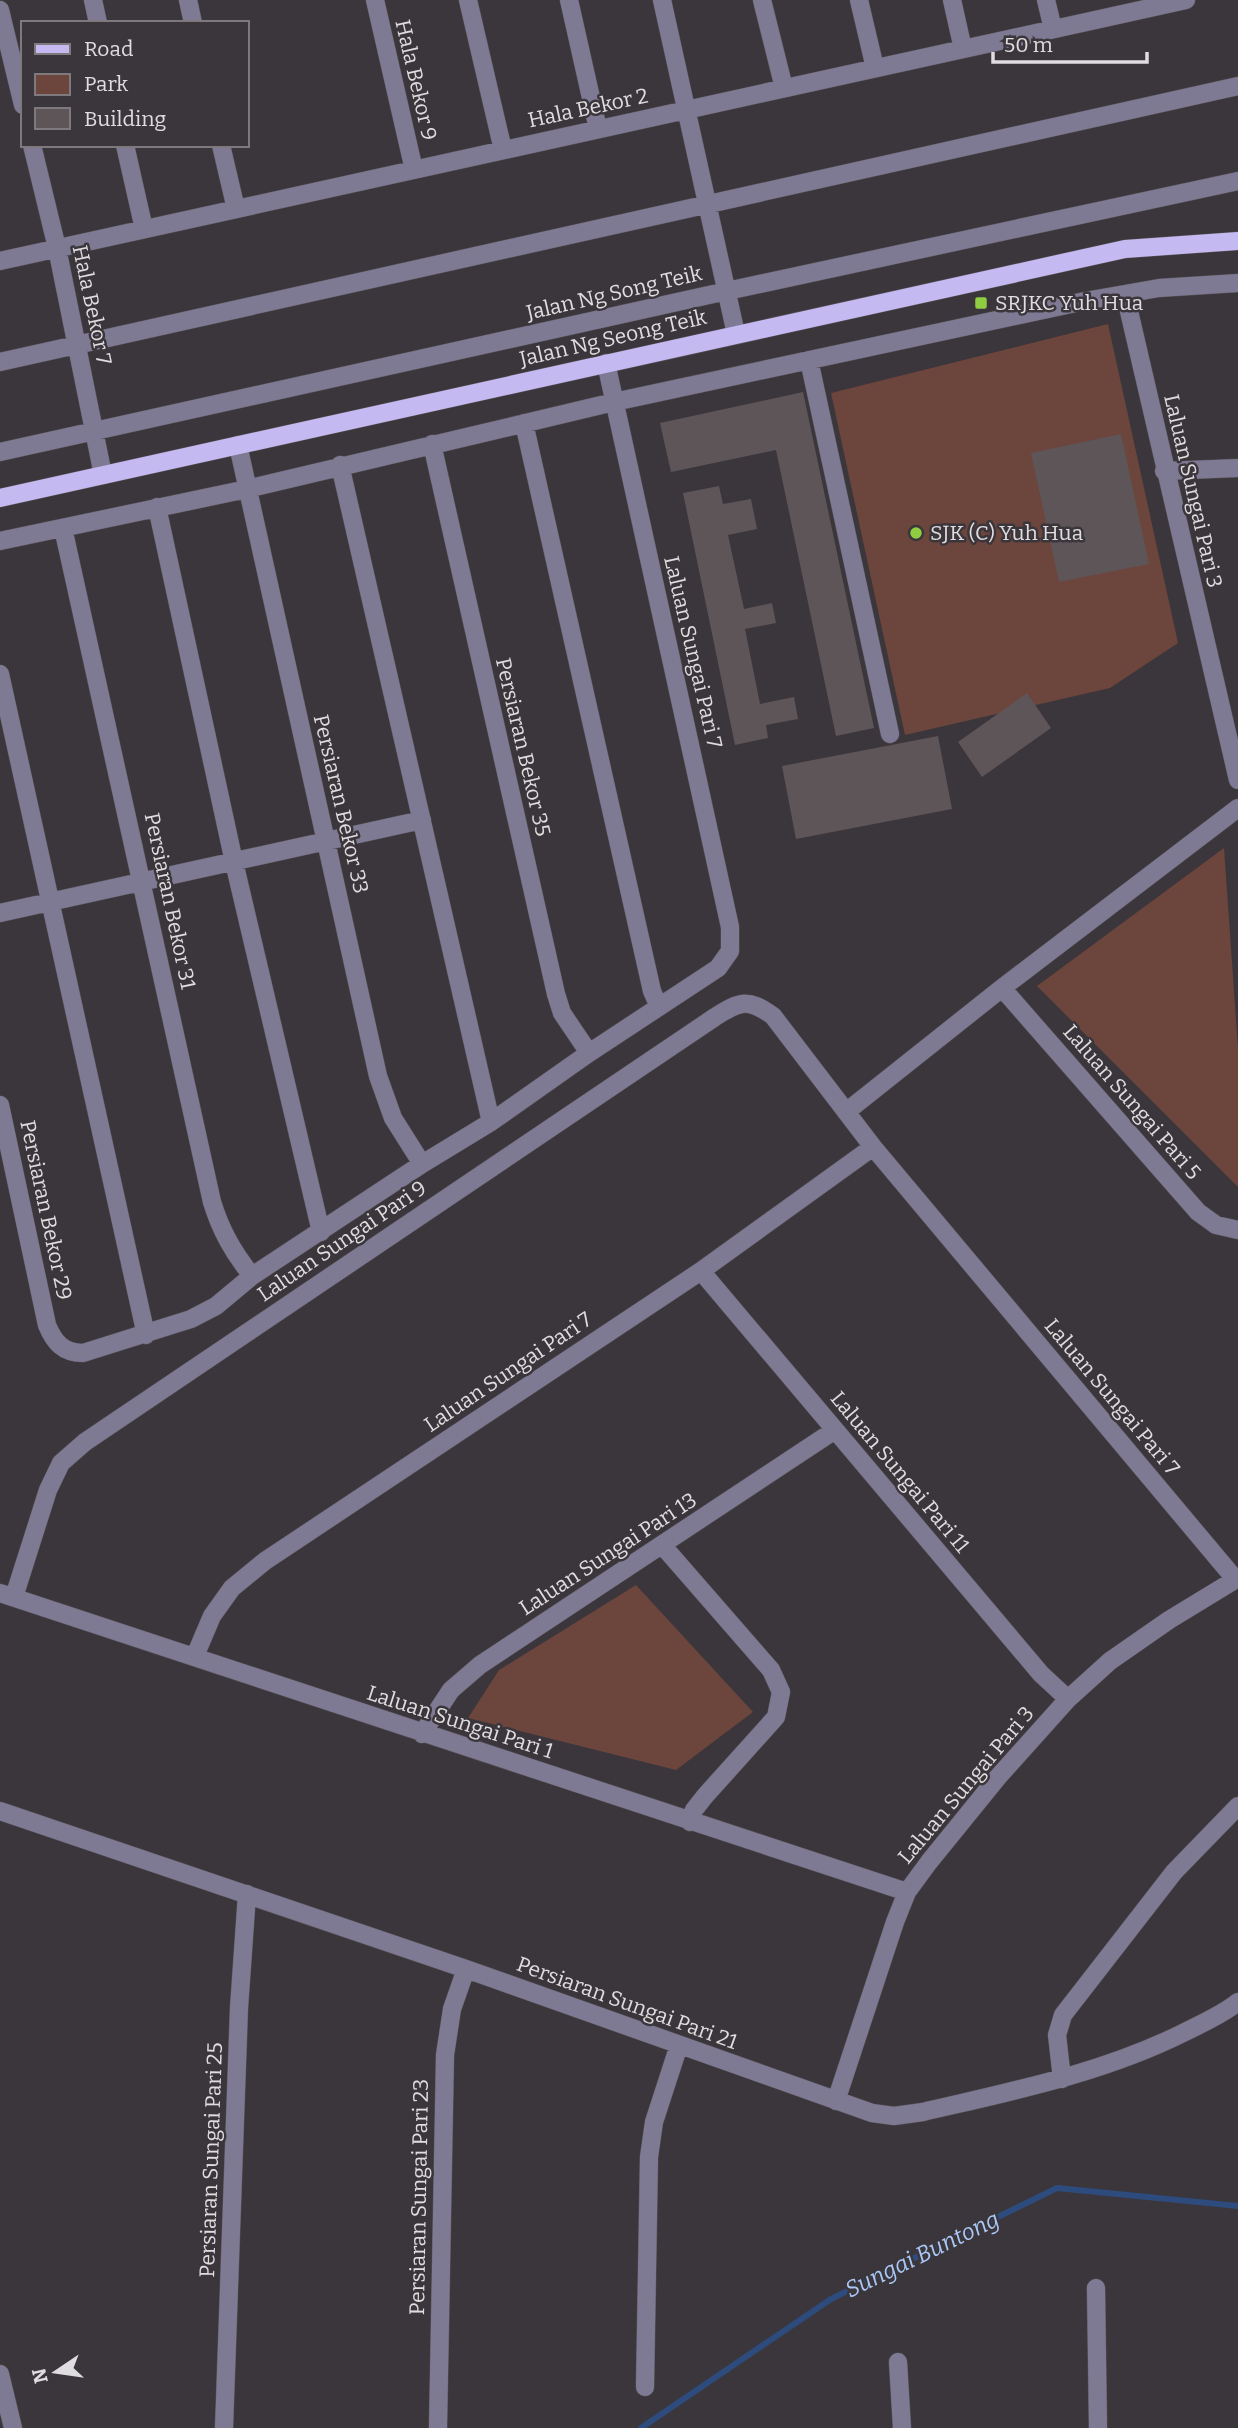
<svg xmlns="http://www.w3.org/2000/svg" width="1238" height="2428" font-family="Bitter,serif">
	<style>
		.green { fill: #6c453d }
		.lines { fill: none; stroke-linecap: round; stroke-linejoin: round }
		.stream { stroke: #2d4c7d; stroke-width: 6 }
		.building { fill: #5e5558 }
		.minor-casing { stroke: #595459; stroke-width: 19 }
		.major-casing { stroke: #595459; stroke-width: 19 }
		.minor { stroke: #7e7a94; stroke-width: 18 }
		.major { stroke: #c4baf1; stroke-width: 18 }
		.poi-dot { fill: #8fcd41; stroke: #3b363b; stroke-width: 2.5 }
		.labels { text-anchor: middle; stroke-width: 5; stroke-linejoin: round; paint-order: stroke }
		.street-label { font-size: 21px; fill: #e0dde0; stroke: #3b363b }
		.poi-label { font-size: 21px; fill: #e0dde0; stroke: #3b363b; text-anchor: start }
		.water-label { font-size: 23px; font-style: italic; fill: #aac7f5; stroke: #3b363b }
	</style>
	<rect width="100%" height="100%" fill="#3b363b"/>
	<path class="green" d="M1108 324 1178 643 1110 688 905 735 831 393Z
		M1224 848 1238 1048V1187L1037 986Z
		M636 1585 753 1712 676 1770 468 1718 499 1670Z"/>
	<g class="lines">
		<path class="stream" d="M641 2428 831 2299 1057 2188 1238 2206"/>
	</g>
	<path class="building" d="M803 392 874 728 836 736 776 450 671 472 660 423Z
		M1121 434 1149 564 1059 582 1031 453Z
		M719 486 723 504 751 499 757 529 728 535 744 609 772 603 776 623 745 629 760 704 794 697 798 719 766 725 768 738 735 745 683 493Z
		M1027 693 1051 728 982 777 958 742Z
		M938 736 952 809 796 839 782 766Z"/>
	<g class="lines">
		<defs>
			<path id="minor" d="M93 0 98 23
				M188 0 193 23
				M375 0 414 170
				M468 0 503 150
				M569 0 598 129
				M662 0 736 334
				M762 0 784 88
				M859 0 875 68
				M952 0 963 49
				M1046 0 1053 29
				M0 10 23 105
				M32 145 57 248 103 475
				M125 145 144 229
				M221 145 236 209
				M0 261 1186 0
				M1125 294 1238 780
				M809 360 890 734
				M0 362 1238 86
				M524 423 652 991 659 1007
				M432 444 556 994 562 1013 589 1053
				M238 445 378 1076 393 1118 422 1164
				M0 452 727 291 1238 181
				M340 465 491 1122
				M1164 471 1238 468
				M157 507 234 862 321 1232
				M63 528 212 1202C221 1231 233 1252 252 1276
				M0 541 247 489 614 402 1085 301 1159 288 1238 283
				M0 674 146 1335
				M0 913 422 820
				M1002 988 1198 1212 1216 1225 1238 1230
				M0 1105 47 1325C54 1342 63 1353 83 1353L191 1319 216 1306 252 1276 422 1164 491 1122 589 1053 718 968 730 951V927L606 363
				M846 1112 1002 988 1238 808
				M701 1271 1041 1674 1068 1699
				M663 1546 771 1670 781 1692 776 1717 705 1796 694 1810 690 1822
				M0 1593 907 1892
				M14 1597 48 1490 61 1463 85 1442 715 1017C740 1001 748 998 773 1016L873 1147 1235 1579
				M195 1656 212 1616 232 1588 265 1561 701 1271 873 1147
				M422 1734 451 1690 480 1665 835 1430
				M0 1811 466 1969 872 2113 894 2116 923 2112C1013 2091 1104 2073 1187 2031 1205 2022 1223 2014 1238 2002
				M1062 2079 1057 2035 1063 2015 1174 1872 1238 1806
				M836 2101 895 1922 907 1892 929 1862 998 1777 1068 1699 1110 1661 1169 1620 1238 1578
				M1096 2288 1098 2428
				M898 2362 902 2428
				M0 2374 13 2428
				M645 2387 649 2157 654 2122 679 2045
				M224 2428 239 2008 247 1894
				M438 2428 445 2055 452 2009 466 1969"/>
			<path id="major" d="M0 498 1125 249 1238 241"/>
		</defs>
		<use href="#minor" class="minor-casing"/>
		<use href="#major" class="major-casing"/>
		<use href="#minor" class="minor"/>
		<use href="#major" class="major"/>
	</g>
	<g class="poi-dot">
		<rect x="974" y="296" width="14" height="14" rx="3.5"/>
		<circle cx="916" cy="533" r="7"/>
	</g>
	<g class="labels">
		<g class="street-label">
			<text transform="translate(416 80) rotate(77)" y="7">Hala Bekor 9</text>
			<text transform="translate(588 108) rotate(-12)" y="7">Hala Bekor 2</text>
			<text transform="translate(614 293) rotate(-13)" y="7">Jalan Ng Song Teik</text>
			<text transform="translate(92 305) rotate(78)" y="7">Hala Bekor 7</text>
			<text transform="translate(613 338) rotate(-13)" y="7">Jalan Ng Seong Teik</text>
			<text transform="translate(1193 491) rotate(77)" y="7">Laluan Sungai Pari 3</text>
			<text transform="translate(693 652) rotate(77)" y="7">Laluan Sungai Pari 7</text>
			<text transform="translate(523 747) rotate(77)" y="7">Persiaran Bekor 35</text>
			<text transform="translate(341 804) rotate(77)" y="7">Persiaran Bekor 33</text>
			<text transform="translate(170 901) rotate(78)" y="7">Persiaran Bekor 31</text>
			<text transform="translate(1132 1102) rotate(49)" y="7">Laluan Sungai Pari 5</text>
			<text transform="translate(46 1210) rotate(78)" y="7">Persiaran Bekor 29</text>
			<text transform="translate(342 1241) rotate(-34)" y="7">Laluan Sungai Pari 9</text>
			<text transform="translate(508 1372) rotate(-34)" y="7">Laluan Sungai Pari 7</text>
			<text transform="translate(1112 1397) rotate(50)" y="7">Laluan Sungai Pari 7</text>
			<text transform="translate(900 1472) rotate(50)" y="7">Laluan Sungai Pari 11</text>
			<text transform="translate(608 1554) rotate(-33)" y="7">Laluan Sungai Pari 13</text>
			<text transform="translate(460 1722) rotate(18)" y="7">Laluan Sungai Pari 1</text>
			<text transform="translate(966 1785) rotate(-50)" y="7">Laluan Sungai Pari 3</text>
			<text transform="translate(627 2003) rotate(20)" y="7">Persiaran Sungai Pari 21</text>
			<text transform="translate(211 2160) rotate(-88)" y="7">Persiaran Sungai Pari 25</text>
			<text transform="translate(419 2197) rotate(-89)" y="7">Persiaran Sungai Pari 23</text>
		</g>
		<g class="poi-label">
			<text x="995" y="310">SRJKC Yuh Hua</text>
			<text x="930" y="540">SJK (C) Yuh Hua</text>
		</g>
		<g class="water-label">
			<text transform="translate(922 2254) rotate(-26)" y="8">Sungai Buntong</text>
		</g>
	</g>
	<rect x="21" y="21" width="228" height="126" fill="#3b363b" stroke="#7d797d" stroke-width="2"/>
	<rect x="35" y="44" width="35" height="10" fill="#c4baf1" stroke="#7d797d" stroke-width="2"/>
	<text x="84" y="56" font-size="21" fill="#e0dde0">Road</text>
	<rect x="35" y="74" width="35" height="21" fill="#6c453d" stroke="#7d797d" stroke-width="2"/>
	<text x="84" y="91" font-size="21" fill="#e0dde0">Park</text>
	<rect x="35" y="108" width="35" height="21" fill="#5e5558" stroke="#7d797d" stroke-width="2"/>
	<text x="84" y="126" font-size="21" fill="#e0dde0">Building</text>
	<g transform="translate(56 2372) rotate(257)" stroke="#3b363b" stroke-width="5" paint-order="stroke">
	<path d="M0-5L12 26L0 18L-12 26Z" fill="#e0dde0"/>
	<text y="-10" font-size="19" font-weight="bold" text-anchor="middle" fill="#e0dde0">N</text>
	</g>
	<path d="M993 52v10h154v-10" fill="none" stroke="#e0dde0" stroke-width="3.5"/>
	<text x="1004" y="52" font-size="21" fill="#e0dde0" stroke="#3b363b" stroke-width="5" paint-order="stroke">50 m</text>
</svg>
